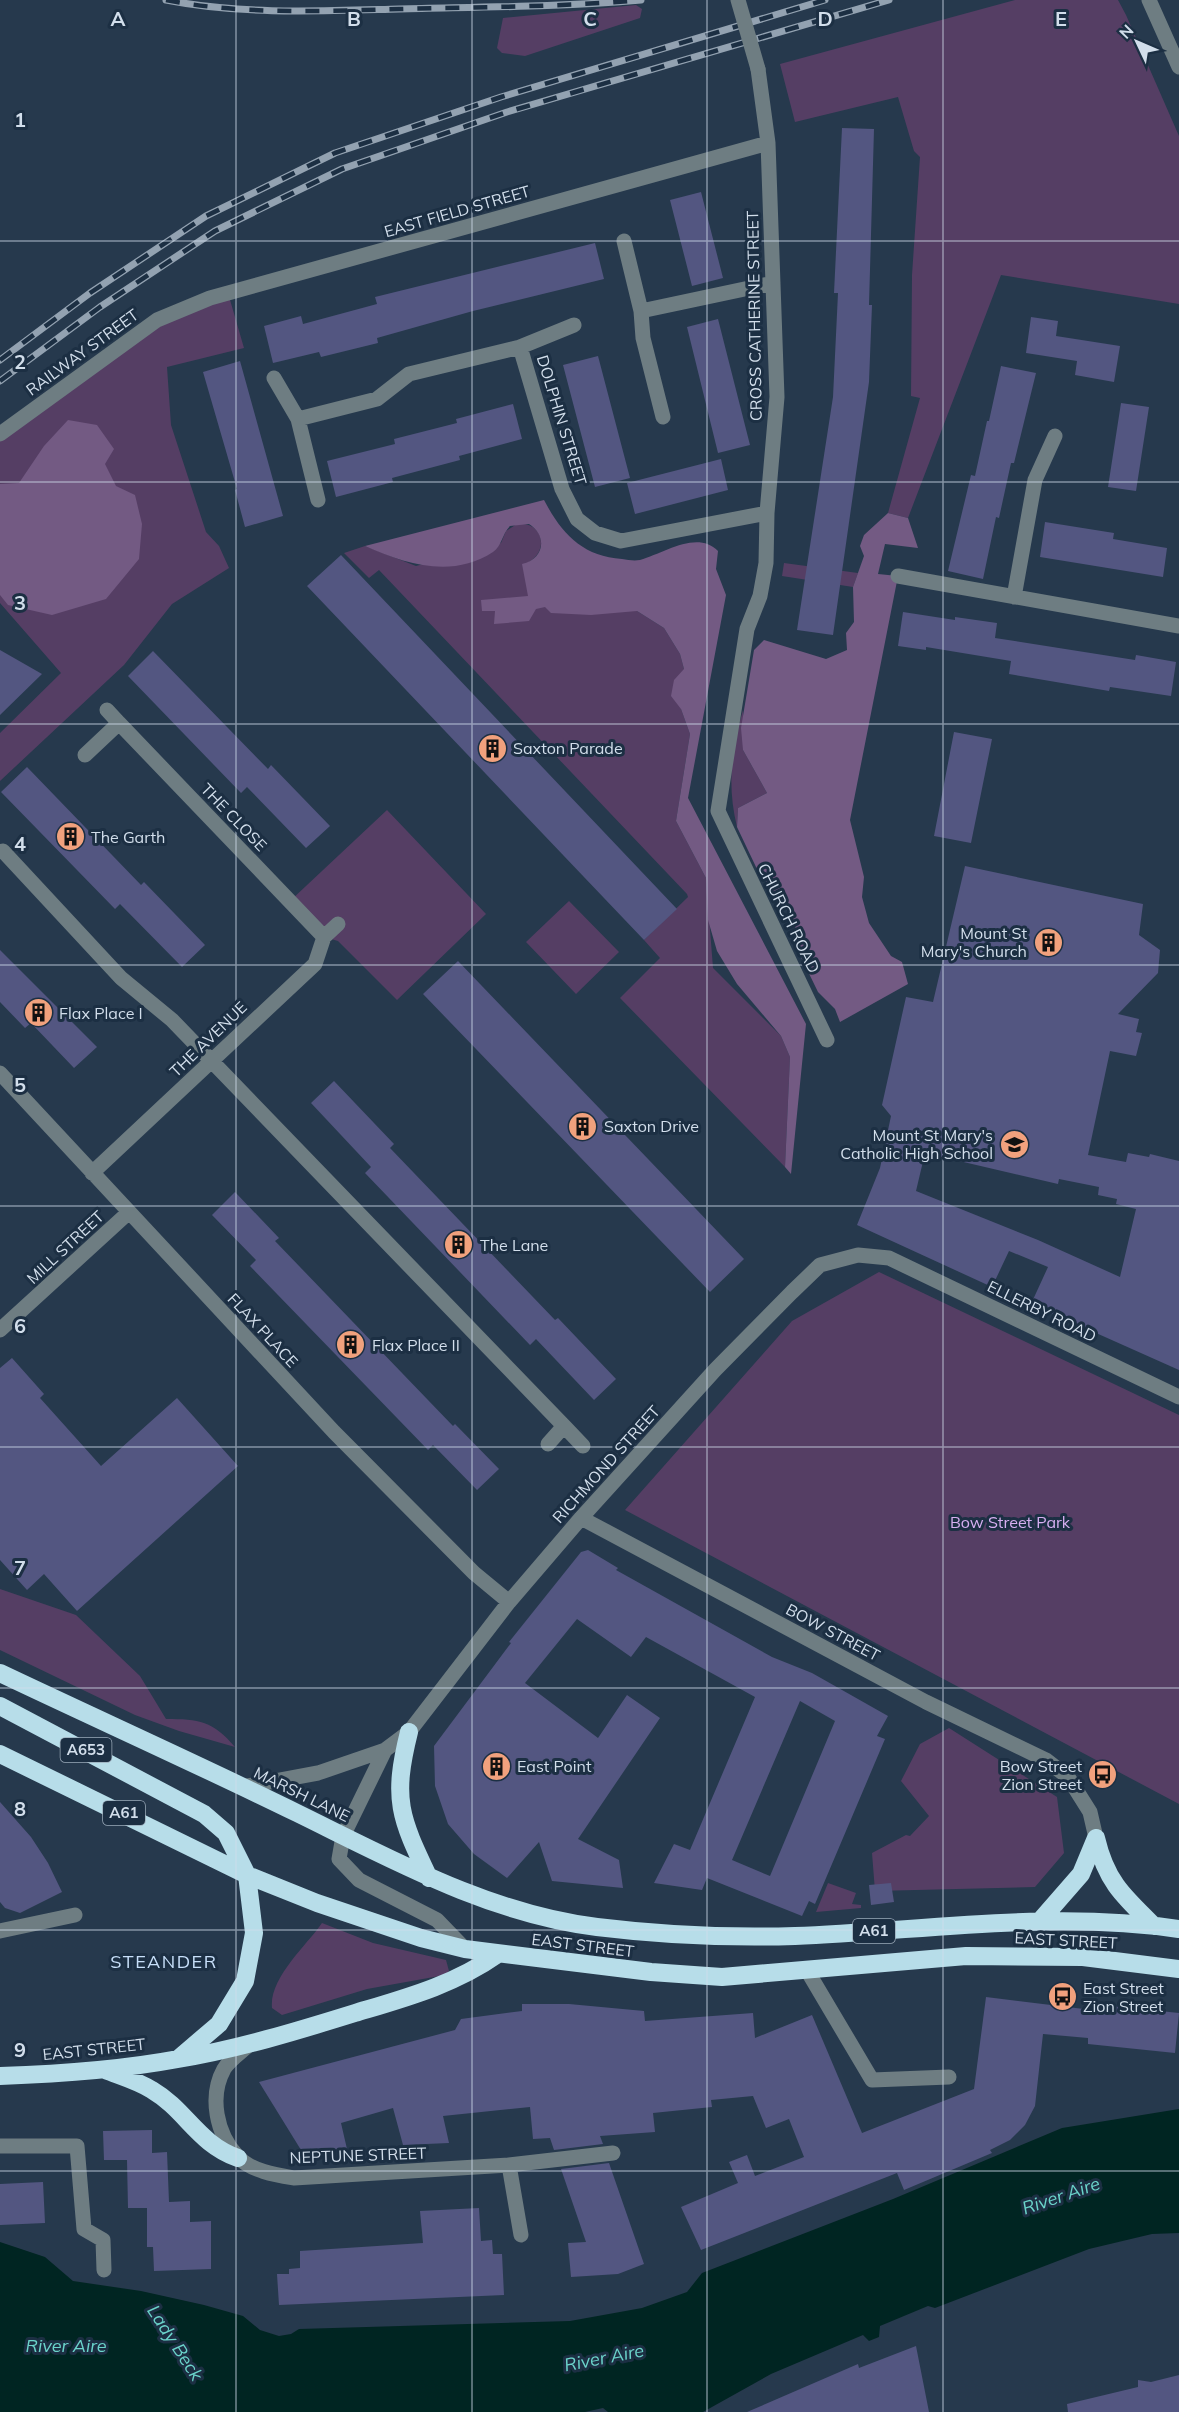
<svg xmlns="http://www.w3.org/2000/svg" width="1179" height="2412" font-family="Mulish,sans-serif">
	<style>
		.green { fill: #553e64 }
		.forest { fill: #735a83 }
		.water { fill: #002522 }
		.building { fill: #535681; fill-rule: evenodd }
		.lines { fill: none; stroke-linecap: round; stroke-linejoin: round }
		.minor { stroke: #6e7d82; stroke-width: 15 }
		.highway { stroke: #b7dde9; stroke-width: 18 }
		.rail-casing { stroke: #93a2b1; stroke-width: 7 }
		.rail { stroke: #1c2f43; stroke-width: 4.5; stroke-dasharray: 14; stroke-linecap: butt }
		.minor-bridge { stroke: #6e7d82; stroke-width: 15 }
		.grid { fill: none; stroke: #d2deeb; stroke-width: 1.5; stroke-opacity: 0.55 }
		.labels { text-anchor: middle; stroke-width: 6; stroke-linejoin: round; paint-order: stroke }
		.shield { fill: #1c2f43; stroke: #9baab9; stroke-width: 1.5 }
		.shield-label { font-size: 15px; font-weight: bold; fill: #d2deeb }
		.street-label { font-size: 16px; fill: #d2deeb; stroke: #1c2f43 }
		.poi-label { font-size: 16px; fill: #d2deeb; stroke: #1c2f43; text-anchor: start }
		.park-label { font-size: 16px; fill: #d7aff1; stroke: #1c2f43 }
		.neighbourhood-label { font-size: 18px; letter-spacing: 1.5px; fill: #c7dff9; stroke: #1c2f43 }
		.water-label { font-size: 18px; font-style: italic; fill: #6bd4cb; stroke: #1c2f43 }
		.grid-label { font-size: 20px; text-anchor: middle; font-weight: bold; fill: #d2deeb; stroke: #1c2f43; stroke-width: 6; stroke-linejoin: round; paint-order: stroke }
	</style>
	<rect width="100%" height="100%" fill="#26394d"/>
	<path class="green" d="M1015 0H1118L1126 15 1179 136V304L1001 275 908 518 888 513 920 398 911 396 912 275 920 157 914 151 898 97 795 122 780 64Z
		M636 5 642 9 640 18 525 56 502 53 497 48 503 18Z
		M228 293 244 348 167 367 171 425 206 532 219 546 229 568 172 604 124 665 0 781V733L61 673 0 603V434L157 320Z
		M517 524C542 521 550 549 529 562L637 611 664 628 680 654 684 669 681 709 690 734 676 821 706 878 713 968 781 1036 790 1057 785 1167 620 998 660 958 644 940 688 897 687 894 379 570 369 578 344 553 365 546 416 566 501 543 506 531Z
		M784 563 858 573 853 587 782 576Z
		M743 710V750L767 793 738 808 737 827C727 786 731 750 743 710Z
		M387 810 486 914 397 1000 338 941 324 937 290 901Z
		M569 901 619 952 576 994 526 942Z
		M879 1272 1179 1415V1804L625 1510 792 1321Z
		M0 1589 76 1615 140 1676 166 1719C199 1719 213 1721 235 1747L179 1731 135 1715 0 1650Z
		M949 1728 1057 1797 1064 1853 1035 1887 875 1891 872 1853 906 1835 910 1836 929 1816 901 1781 920 1744Z
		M828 1883 856 1893 852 1904 861 1905V1908L816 1912Z
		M322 1923 373 1943 446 1960 449 1971 445 1975 367 1989 282 2015 272 2008C269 1978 307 1945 322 1923Z"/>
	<path class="forest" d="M68 420 97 425 114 449 105 464 116 486 135 495 142 524 139 559 106 599 52 615 8 605 0 595V484L19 483 44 446Z
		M544 500C562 534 582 556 622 559 628 560 634 561 640 560 665 553 697 530 718 551L716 569 726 595 688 798 806 1024 791 1174 785 1167 790 1057 781 1036 737 984 717 951 708 920 706 878 676 821 690 734 681 709 671 696 674 680 684 669 680 654 664 628 637 611 591 615 551 613 545 607 536 609 529 621 494 624 495 611H482L481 600 528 596 522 564C544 559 548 536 529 524L510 526C502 534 502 546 493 552 452 579 405 564 365 546Z
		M888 513 908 518 918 548 885 544 878 574 898 576 850 820 864 877 862 897 869 923 891 956 902 962 908 984 840 1022 835 1009 818 992 797 949 795 922 756 867 737 827 738 808 767 793 743 750 741 728 754 650 764 640 826 659 847 650 846 633 854 622 853 587 864 556 860 546 864 535Z"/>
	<path class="water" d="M1179 2109V2233L1152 2234 1089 2249 935 2308 928 2306 880 2326 879 2337 869 2341 863 2335 771 2374 703 2412H608L603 2408 585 2412H0V2242L45 2257 73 2281 141 2291 204 2305 243 2316 260 2330 279 2336 291 2334 299 2329 570 2321 642 2308 687 2292 702 2273 893 2199 1062 2128Z"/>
	<path class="building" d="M842 128 874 129 869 305H872L869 382 833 635 797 630 833 397 838 293H834Z
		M701 192 723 278 692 286 670 200Z
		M595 243 604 279 473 311 377 338 378 343 321 357 319 352 273 363 264 326 301 316 303 324 377 304 375 297Z
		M1031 317 1058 321 1056 336 1120 346 1114 382 1075 375 1077 361 1026 353Z
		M718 319 750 445 718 453 687 327Z
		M598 356 630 478 595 487 563 365Z
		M240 361 283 516 245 527 235 490 237 489 203 372Z
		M1001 366 1036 373 1014 463H1011L999 518 996 517 983 579 948 571 971 475 975 476 987 421H989Z
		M1121 403 1149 407 1136 491 1108 487Z
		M513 404 522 439 459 456 460 460 392 478 393 482 336 497 327 461 395 444 394 439 457 423 456 419Z
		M721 459 728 490 635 514 627 483Z
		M1045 522 1114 533 1113 539 1167 548 1163 577 1040 557Z
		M341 555 677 909 644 940 307 586Z
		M903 612 955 620V617L997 623 995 638 1135 660 1136 655 1176 662 1171 696 1110 687 1109 691 1009 674 1011 661 926 647V650L898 646Z
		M0 650 42 674 0 715Z
		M153 651 268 769 271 765 330 826 306 848 247 787 241 793 128 676Z
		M954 732 992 739 971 843 934 836Z
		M27 767 141 885 144 882 205 945 182 967 120 904 115 909 1 792Z
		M965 866 1143 904 1139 935 1160 950 1158 973 1118 1014 1139 1019 1136 1032 1142 1033 1136 1056 1110 1051 1088 1155 1126 1162 1128 1153 1149 1157 1150 1154 1179 1161V1370L1031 1304 1048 1267 1009 1251 992 1287 857 1225 880 1168 891 1116 882 1105 906 997 933 1002ZM925 1153 1058 1184 1059 1179 1099 1187 1098 1195 1117 1199 1116 1204 1136 1209 1120 1277 1038 1240 916 1191Z
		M0 950 97 1047 74 1068 31 1023 25 1028 0 1002Z
		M458 961 744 1259 710 1292 423 994Z
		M334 1081 394 1144 390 1148 555 1320 558 1318 616 1379 594 1400 536 1339 530 1345 365 1173 371 1167 311 1103Z
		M235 1192 279 1238 275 1241 453 1426 455 1424 499 1469 477 1490 433 1445 428 1450 250 1266 256 1260 212 1215Z
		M12 1358 44 1394 40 1398 101 1466 177 1398 238 1466 77 1611 44 1574 27 1590 0 1560V1368Z
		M588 1550 618 1568 616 1570 772 1657 812 1673 888 1716 877 1736 885 1739 815 1904 809 1901 802 1916 707 1878 702 1890 654 1883 674 1844 690 1850 755 1697 646 1637 631 1657 577 1619 525 1683 598 1738 627 1695 660 1718 578 1839 619 1860 623 1888 552 1881 539 1842 507 1878 474 1854 448 1824 435 1786 434 1746 511 1643 509 1642 581 1552ZM800 1701 835 1721 770 1876 732 1860Z
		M0 1802 31 1837 48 1863 62 1892 20 1913 5 1908 0 1902Z
		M891 1883 894 1902 871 1905 869 1885Z
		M986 1997 1092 2010V2004L1179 2013 1175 2053 1088 2044V2038L1043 2034 1035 2106 1025 2125 1010 2140 990 2150 992 2153 904 2190 897 2173 701 2250 681 2207 738 2183 729 2162 747 2155 755 2176 804 2157 789 2119 766 2128 753 2096 711 2100 712 2107 653 2113 655 2132 600 2136 603 2144 554 2150 550 2138 533 2139 530 2107 443 2116 449 2143 403 2145 393 2108 341 2123 347 2149 301 2150 259 2082 455 2030 461 2019 522 2011V2004H569L644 2011 645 2021 753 2013 755 2038 812 2015 862 2133 974 2089Z
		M152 2130V2153L167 2152 169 2202 190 2201V2222L211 2221V2269L154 2271 153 2247H147V2208H128L127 2160H104L103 2131Z
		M609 2163 644 2264 618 2274 571 2277 568 2243 586 2242 561 2169Z
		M43 2182 45 2223 0 2225V2184Z
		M479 2208 481 2241 492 2240 493 2254H502L504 2295 279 2305 277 2274H289V2269L300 2268V2251L423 2243 420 2211Z
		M916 2346 929 2412H747L858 2364 859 2368Z
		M1179 2375V2412H1068L1067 2404 1138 2387V2380L1151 2382Z"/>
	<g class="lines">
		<path class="minor" d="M1149 0 1179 67
			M758 69 768 143 777 397 767 513 766 563 760 596 747 629 718 811 827 1040
			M624 241 641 311
			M520 347 574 325
			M274 378 298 419
			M663 417 643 338 641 311 773 283
			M0 434 157 320 210 298 768 143
			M318 500 298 419 377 399 409 374 520 347 562 489 577 519 595 533 621 541 767 513
			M898 576 1179 626
			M1014 597 1035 480 1055 436
			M119 723 324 937
			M85 755 119 723 107 710
			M3 851 121 978 172 1020 564 1426
			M0 1073 334 1432 474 1573 509 1602
			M92 1173 315 964 324 937 338 924
			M0 1330 128 1213
			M548 1444 564 1426 583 1446
			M581 1518 926 1702 1046 1760 1068 1777 1090 1812 1096 1838
			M385 1750 343 1836 339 1859 359 1880 437 1920 465 1949
			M242 1787 318 1773 385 1750 409 1732 509 1602 581 1518 715 1370 792 1292 820 1265 858 1255 889 1258 1179 1397
			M0 1931 75 1915
			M808 1972 872 2080 949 2077
			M251 2043C243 2051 230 2059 224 2069 209 2096 216 2134 238 2157 251 2171 276 2175 294 2178L509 2165 613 2153
			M0 2146H77L84 2229 103 2240 104 2270
			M509 2165 521 2235"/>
		<path class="highway" d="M0 1673C99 1720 199 1765 297 1813 393 1860 490 1914 597 1927 662 1935 730 1938 795 1936 923 1931 1052 1910 1179 1929
			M0 1706 204 1814 226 1833 247 1875 254 1933 245 1981 219 2024 178 2059
			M409 1732C392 1800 400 1817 429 1878
			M0 1754 247 1875 317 1903 421 1938 465 1949 651 1972 722 1977 966 1956 1083 1957 1179 1969
			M1096 1838C1106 1881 1123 1896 1154 1926
			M1040 1921 1081 1874 1096 1838
			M105 2070C120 2076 138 2081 152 2090 186 2110 198 2144 238 2158
			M0 2076C59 2074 119 2070 178 2059 238 2049 297 2031 355 2013 405 1998 454 1985 498 1954"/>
		<defs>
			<path id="rail" d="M166 0C242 15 323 11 399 9 480 7 561 7 641 0
				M0 360 90 293 206 216 335 153 501 97 825 0
				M0 381 100 307 215 231 342 169 507 112 889 0"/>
		</defs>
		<use href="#rail" class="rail-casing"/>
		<use href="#rail" class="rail"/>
		<path class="minor-bridge" d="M738 0 758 69"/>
	</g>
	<path class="grid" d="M236 0V2412M472 0V2412M707 0V2412M943 0V2412M0 241H1179M0 482H1179M0 724H1179M0 965H1179M0 1206H1179M0 1447H1179M0 1688H1179M0 1930H1179M0 2171H1179"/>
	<defs>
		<symbol id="building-disc" viewBox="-11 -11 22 22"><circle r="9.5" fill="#f1a17d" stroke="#1c2f43"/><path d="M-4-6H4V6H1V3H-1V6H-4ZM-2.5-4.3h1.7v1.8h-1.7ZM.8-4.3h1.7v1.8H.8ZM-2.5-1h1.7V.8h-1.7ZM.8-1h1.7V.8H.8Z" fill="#111"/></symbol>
		<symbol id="school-disc" viewBox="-11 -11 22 22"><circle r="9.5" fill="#f1a17d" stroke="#1c2f43"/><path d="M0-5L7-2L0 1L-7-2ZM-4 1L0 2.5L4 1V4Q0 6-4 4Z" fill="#111"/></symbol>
		<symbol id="bus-disc" viewBox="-11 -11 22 22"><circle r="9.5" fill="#f1a17d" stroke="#1c2f43"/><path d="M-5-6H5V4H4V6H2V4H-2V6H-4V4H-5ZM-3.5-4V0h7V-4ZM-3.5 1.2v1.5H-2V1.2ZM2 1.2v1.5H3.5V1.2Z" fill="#111"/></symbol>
	</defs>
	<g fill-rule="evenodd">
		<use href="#building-disc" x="476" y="732" width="33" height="33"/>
		<use href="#building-disc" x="54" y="820" width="33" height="33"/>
		<use href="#building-disc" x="1032" y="926" width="33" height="33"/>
		<use href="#building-disc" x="22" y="996" width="33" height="33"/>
		<use href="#building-disc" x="566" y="1110" width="33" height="33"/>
		<use href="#school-disc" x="998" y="1128" width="33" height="33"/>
		<use href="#building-disc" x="442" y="1228" width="33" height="33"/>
		<use href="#building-disc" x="334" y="1328" width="33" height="33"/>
		<use href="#building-disc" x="480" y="1750" width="33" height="33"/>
		<use href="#bus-disc" x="1086" y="1758" width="33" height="33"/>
		<use href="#bus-disc" x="1046" y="1980" width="33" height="33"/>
	</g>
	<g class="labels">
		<g class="shield">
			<rect x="60.5" y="1738" width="51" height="24" rx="4.5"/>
			<rect x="103" y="1801" width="42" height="24" rx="4.5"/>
			<rect x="853" y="1919" width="42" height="24" rx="4.5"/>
		</g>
		<g class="shield-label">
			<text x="86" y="1755">A653</text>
			<text x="124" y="1818">A61</text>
			<text x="874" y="1936">A61</text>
		</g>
		<g class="street-label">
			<text transform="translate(457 211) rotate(-16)" y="6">EAST FIELD STREET</text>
			<text transform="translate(754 316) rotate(-91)" y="6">CROSS CATHERINE STREET</text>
			<text transform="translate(82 352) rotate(-36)" y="6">RAILWAY STREET</text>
			<text transform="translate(562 420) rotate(73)" y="6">DOLPHIN STREET</text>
			<text transform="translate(234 817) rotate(46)" y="6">THE CLOSE</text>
			<text transform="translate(789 918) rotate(64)" y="6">CHURCH ROAD</text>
			<text transform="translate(208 1039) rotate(-44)" y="6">THE AVENUE</text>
			<text transform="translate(65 1247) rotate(-43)" y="6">MILL STREET</text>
			<text transform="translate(1042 1311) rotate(26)" y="6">ELLERBY ROAD</text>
			<text transform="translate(263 1330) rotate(47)" y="6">FLAX PLACE</text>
			<text transform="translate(606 1464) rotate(-48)" y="6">RICHMOND STREET</text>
			<text transform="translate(833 1632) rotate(28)" y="6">BOW STREET</text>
			<text transform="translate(302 1794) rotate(26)" y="6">MARSH LANE</text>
			<text transform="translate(1066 1940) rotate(3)" y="6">EAST STREET</text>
			<text transform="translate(583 1945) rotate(7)" y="6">EAST STREET</text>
			<text transform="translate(94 2049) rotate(-6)" y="6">EAST STREET</text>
			<text transform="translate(358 2155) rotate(-2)" y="6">NEPTUNE STREET</text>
		</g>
		<g class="poi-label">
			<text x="513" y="754">Saxton Parade</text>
			<text x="91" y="843">The Garth</text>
			<text x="1027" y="939" text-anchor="end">Mount St<tspan x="1027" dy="18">Mary's Church</tspan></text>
			<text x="59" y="1019">Flax Place I</text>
			<text x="604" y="1132">Saxton Drive</text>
			<text x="993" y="1141" text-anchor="end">Mount St Mary's<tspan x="993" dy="18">Catholic High School</tspan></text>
			<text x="480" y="1251">The Lane</text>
			<text x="372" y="1351">Flax Place II</text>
			<text x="517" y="1772">East Point</text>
			<text x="1082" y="1772" text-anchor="end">Bow Street<tspan x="1082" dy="18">Zion Street</tspan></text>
			<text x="1083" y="1994">East Street<tspan x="1083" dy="18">Zion Street</tspan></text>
		</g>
		<g class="park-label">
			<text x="1010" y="1528">Bow Street Park</text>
		</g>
		<g class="neighbourhood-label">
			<text x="164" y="1968">STEANDER</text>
		</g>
		<g class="water-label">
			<text transform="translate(1061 2196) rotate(-19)" y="6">River Aire</text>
			<text transform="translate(175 2343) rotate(57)" y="6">Lady Beck</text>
			<text x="66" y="2352">River Aire</text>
			<text transform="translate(604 2358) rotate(-11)" y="6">River Aire</text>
		</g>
	</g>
	<g class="grid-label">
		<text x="118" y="26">A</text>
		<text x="354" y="26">B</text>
		<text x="590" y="26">C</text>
		<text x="825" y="26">D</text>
		<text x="1061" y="26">E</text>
		<text x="20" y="127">1</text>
		<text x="20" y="369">2</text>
		<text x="20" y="610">3</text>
		<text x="20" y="851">4</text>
		<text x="20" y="1092">5</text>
		<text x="20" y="1333">6</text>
		<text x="20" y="1575">7</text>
		<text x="20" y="1816">8</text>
		<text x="20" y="2057">9</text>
	</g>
	<g transform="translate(1137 42) rotate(314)" stroke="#1c2f43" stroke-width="4.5" paint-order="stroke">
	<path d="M0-4.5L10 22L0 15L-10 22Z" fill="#d2deeb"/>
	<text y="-9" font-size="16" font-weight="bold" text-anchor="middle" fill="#d2deeb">N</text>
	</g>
</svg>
